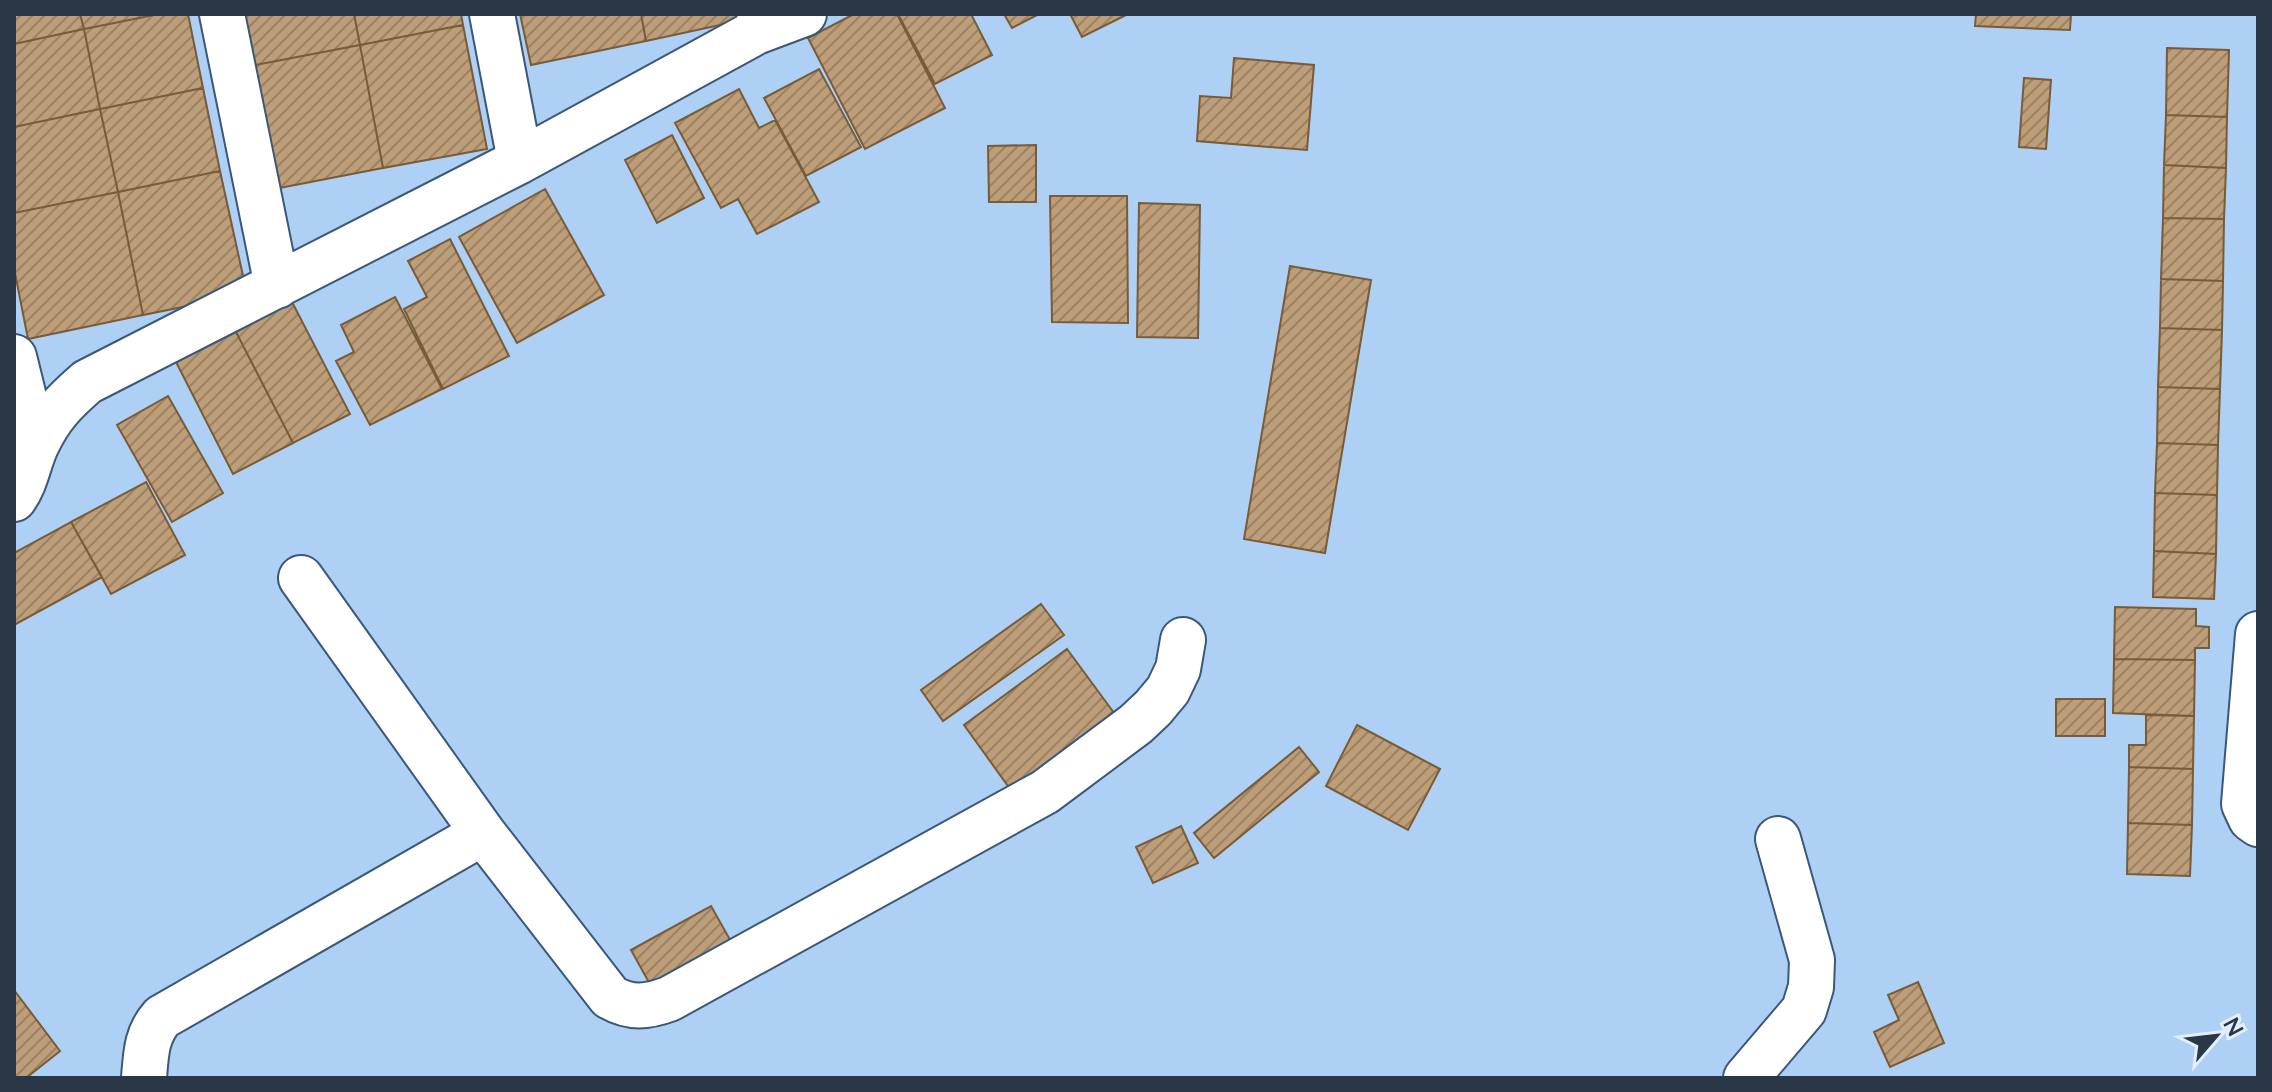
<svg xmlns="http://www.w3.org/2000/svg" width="2272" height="1092" font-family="Lato,sans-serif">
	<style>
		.building { fill: url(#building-hatch); stroke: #785b37; stroke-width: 2 }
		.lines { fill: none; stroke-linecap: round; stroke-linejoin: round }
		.minor-casing { stroke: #3a5878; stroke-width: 48 }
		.minor { stroke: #fff; stroke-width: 44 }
	</style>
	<defs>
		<pattern id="building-hatch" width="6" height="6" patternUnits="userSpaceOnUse" patternTransform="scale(2)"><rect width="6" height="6" fill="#be9e78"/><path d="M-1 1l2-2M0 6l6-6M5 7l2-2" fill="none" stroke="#9b8264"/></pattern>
	</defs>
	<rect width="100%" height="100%" fill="#aed0f5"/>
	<path class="building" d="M14 14H80L84 29 14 44Z
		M80 14H159L84 29Z
		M159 14H188L203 88 100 109 84 29Z
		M235 14H354L360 45 245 67Z
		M354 14H461L463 25 360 45Z
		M520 14H641L646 41 531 65Z
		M641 14H747L748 19 646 41Z
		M854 14H897L945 108 865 149 808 38Z
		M898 14H971L992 55 935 84Z
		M1004 14H1039L1012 28Z
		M1070 14H1128L1082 37Z
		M1976 14H2071L2070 30 1975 26Z
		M463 25 487 149 383 168 360 45Z
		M84 29 100 109 14 127V44Z
		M360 45 383 168 269 190 245 67Z
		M2167 48 2229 50 2227 117 2166 115Z
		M1234 58 1314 65 1307 150 1197 141 1200 96 1231 98Z
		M819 69 861 147 806 176 764 98Z
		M2024 78 2051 80 2046 149 2019 147Z
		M203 88 220 171 118 192 100 109Z
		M739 89 759 128 775 120 819 202 757 234 738 199 721 208 675 123Z
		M100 109 118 192 14 213V127Z
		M2166 115 2227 117 2226 168 2164 165Z
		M672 135 704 198 657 223 625 160Z
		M1036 145V202H989L988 146Z
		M2164 165 2226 168 2224 219 2163 218Z
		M220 171 247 294 143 315 118 192Z
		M545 189 604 295 517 343 459 237Z
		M118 192 143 315 28 339 14 268V213Z
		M1050 196H1127L1128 323 1052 322Z
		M1139 203 1200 205 1198 338 1137 337Z
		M2163 218 2224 219 2223 281 2161 279Z
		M450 239 509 356 443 389 404 309 427 297 408 261Z
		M1290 266 1371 280 1325 553 1244 539Z
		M2161 279 2223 281 2222 330 2160 328Z
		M395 297 442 389 370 425 336 361 354 352 341 325Z
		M292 302 350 414 293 443 236 332Z
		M2160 328 2222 330 2220 389 2158 387Z
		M236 332 293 443 233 474 176 362Z
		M2158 387 2220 389 2218 445 2157 443Z
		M168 396 223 493 172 522 117 425Z
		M2157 443 2218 445 2217 495 2155 493Z
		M146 482 185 555 111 594 71 522Z
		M2155 493 2217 495 2216 554 2154 551Z
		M71 522 102 577 14 625V553Z
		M2154 551 2216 554 2214 599 2153 597Z
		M1041 604 1064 635 943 721 921 690Z
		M2115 607 2196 609V626L2209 627V648H2195V660L2114 659Z
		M1067 649 1117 717 1013 793 964 725Z
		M2114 659 2195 660 2194 716 2113 713Z
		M2056 699H2105V736H2056Z
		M2146 715 2194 716 2193 769 2129 767V745H2146Z
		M1357 725 1440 769 1408 830 1326 786Z
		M1299 747 1319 772 1214 858 1194 833Z
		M2129 767 2193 769 2192 825 2128 823Z
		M2128 823 2192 825 2190 876 2127 874Z
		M1181 826 1198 863 1153 883 1136 847Z
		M711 906 733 945 652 988 631 950Z
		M1918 982 1944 1043 1890 1067 1874 1032 1899 1020 1888 995Z
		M14 990 60 1051 26 1078H14Z"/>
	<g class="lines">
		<defs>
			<path id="minor" d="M222 14 277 286
				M492 14 520 161
				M756 32 804 14
				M14 357 36 446
				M14 499C26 483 28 464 36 446 50 416 63 403 87 382L520 161 756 32 761 14
				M301 578 483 833 610 997C631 1009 647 1007 669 999L1045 792 1136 724 1153 708 1168 690 1178 669 1183 640
				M2258 634 2244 804 2251 819 2258 824
				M144 1078C146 1054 146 1035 162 1017L483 833
				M1746 1078 1804 1010 1811 987 1812 960 1778 839"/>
		</defs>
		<use href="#minor" class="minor-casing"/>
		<use href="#minor" class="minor"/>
	</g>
	<rect width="2272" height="1092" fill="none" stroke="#2a3746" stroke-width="32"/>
	<g transform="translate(2216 1036) rotate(62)" stroke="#e1effe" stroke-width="6" paint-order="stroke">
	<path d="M0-6L14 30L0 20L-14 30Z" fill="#2a3746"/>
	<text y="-12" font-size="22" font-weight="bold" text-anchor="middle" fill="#2a3746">N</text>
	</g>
</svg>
